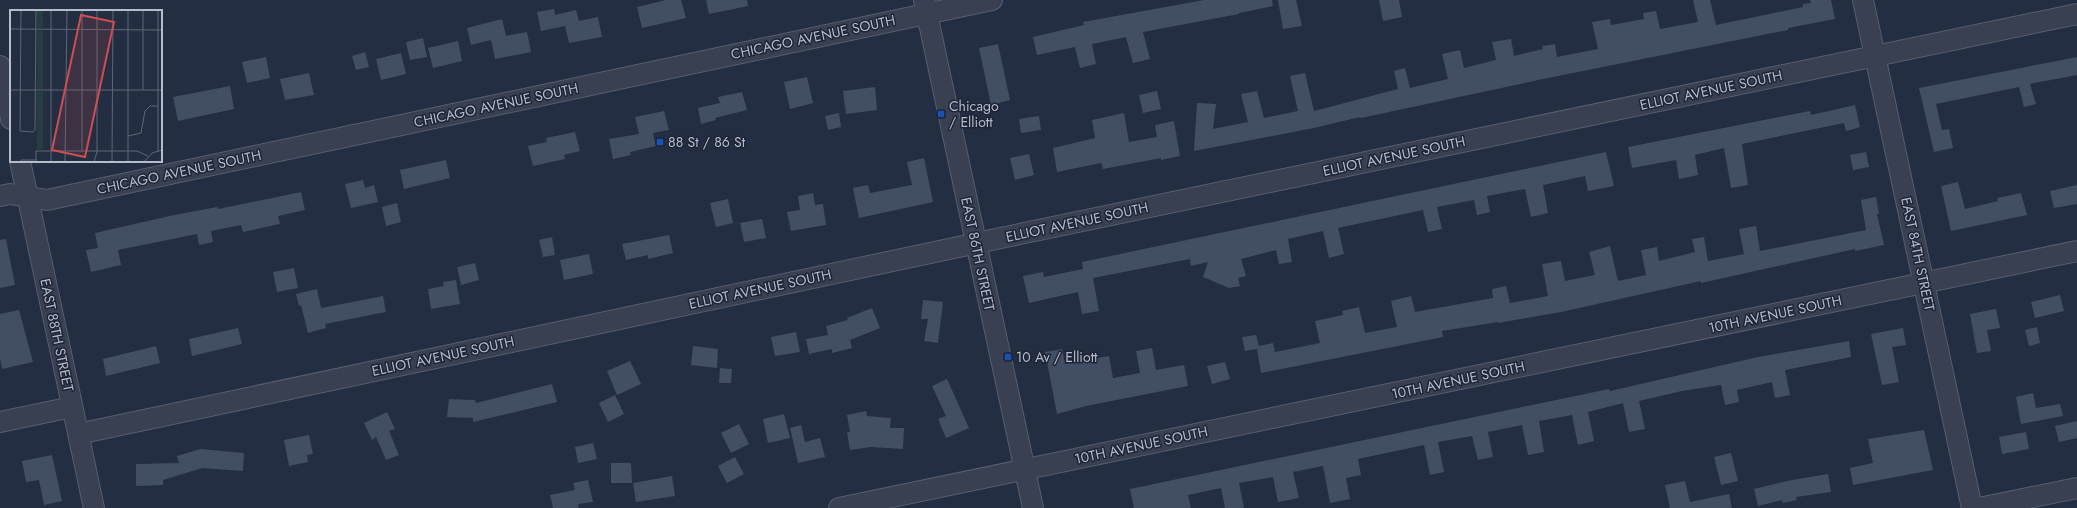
<svg xmlns="http://www.w3.org/2000/svg" width="2077" height="508" font-family="Jost,sans-serif">
	<style>
		.building { fill: #424e64 }
		.lines { fill: none; stroke-linecap: round; stroke-linejoin: round }
		.minor-casing { stroke: #565e6f; stroke-width: 22 }
		.minor { stroke: #384051; stroke-width: 20 }
		.transit-dot { fill: #1a4fb4; stroke: #1d2536; stroke-width: 1.5 }
		.labels { text-anchor: middle; stroke-width: 3; stroke-linejoin: round; paint-order: stroke }
		.street-label { font-size: 14px; fill: #b5bccc; stroke: #1d2536 }
		.poi-label { font-size: 14px; fill: #b5bccc; stroke: #1d2536; text-anchor: start }
		.inset-road { fill: none; stroke: #5e6779; stroke-width: 1 }
		.view { fill: #ce4d51; fill-opacity: 0.15; stroke: #ce4d51; stroke-width: 2 }
		.inset-edge { fill: none; stroke: #b5bccc; stroke-width: 2 }
	</style>
	<rect width="100%" height="100%" fill="#242e42"/>
	<path class="building" d="M666 0H681L686 18 642 28 637 7Z
		M706 0H747L748 6 709 14Z
		M1204 0H1272L1273 6 1239 13V14L1143 32 1150 59 1133 63 1126 37 1092 44 1096 64 1080 68 1075 47 1037 55 1033 37 1084 25 1083 22Z
		M1278 0H1296L1302 26 1283 29Z
		M1379 0H1399L1402 17 1383 21Z
		M1693 0H1710L1716 25 1803 7V4L1811 3 1810 0H1831L1835 19 1788 28V30L1543 79 1361 118 1360 117 1314 128 1194 151 1197 103 1216 104 1213 129 1248 122 1241 94 1257 91 1264 118 1298 111 1290 76 1305 73 1314 111 1398 89 1394 71 1405 68 1410 88 1448 79 1442 54 1460 50 1464 68 1496 60 1492 42 1511 39 1514 56 1543 49 1542 46 1555 44 1557 57 1598 49 1592 22 1610 19 1611 25 1644 19 1643 13 1656 11 1660 29 1698 22Z
		M554 9 555 15 576 10 579 21 598 17 602 37 569 43 565 26 541 31 537 12Z
		M502 19 506 36 527 32 531 52 495 59 491 40 471 45 467 28Z
		M423 38 427 57 410 60 406 42Z
		M458 41 462 61 433 68 428 48Z
		M998 44 1010 100 991 105 979 48Z
		M365 52 369 67 356 70 352 56Z
		M401 53 406 74 381 80 376 59Z
		M266 57 270 78 247 83 242 62Z
		M2077 57V75L2030 84 2036 104 2024 107 2019 87 1936 104 1942 130 1949 129 1953 148 1934 152 1919 88Z
		M309 73 314 95 285 100 280 79Z
		M807 77 813 103 790 109 784 82Z
		M230 86 234 109 178 121 173 97Z
		M875 87 877 110 846 114 843 91Z
		M1157 91 1161 109 1143 113 1139 95Z
		M742 92 747 110 715 118 716 120 701 124 698 108 720 103 718 97Z
		M1855 105 1860 127 1846 131 1844 123 1742 144 1748 185 1731 188 1724 148 1695 155 1698 175 1679 179 1676 160 1632 168 1628 147 1779 117 1810 111 1811 115Z
		M664 111 669 130 653 133 656 146 630 152 631 155 613 159 609 139 639 134 635 117Z
		M839 113 841 127 828 130 825 116Z
		M1124 113 1129 142 1157 137 1155 125 1174 121 1180 156 1161 160V158L1103 169 1101 163 1057 172 1053 148 1095 138 1092 120Z
		M1039 116 1041 130 1021 133 1019 119Z
		M575 132 580 151 564 155 565 159 533 166 528 146 547 142 546 138Z
		M1606 152 1614 186 1588 191 1585 176 1543 185 1548 213 1531 217 1525 189 1487 196 1490 212 1477 215 1474 200 1437 207 1442 229 1428 232 1423 210 1338 228 1344 254 1329 258 1323 231 1288 239 1292 262 1279 264 1276 250 1241 259 1246 276 1238 278 1240 286 1229 288 1203 277 1208 262 1191 266 1190 259 1093 278 1099 311 1082 314 1078 292 1029 303 1023 276 1043 272 1044 277 1083 269 1082 262Z
		M1866 152 1869 167 1853 170 1850 155Z
		M1029 154 1034 175 1015 180 1010 158Z
		M924 158 933 202 859 218 853 188 868 185 870 193 912 185 907 162Z
		M446 160 450 178 404 189 400 170Z
		M363 180 365 188 374 185 378 202 351 208 345 184Z
		M1958 182 1965 209 1998 201 1997 198 2021 193 2027 215 1951 231 1941 186Z
		M2077 185V204L2054 208 2050 191Z
		M301 192 305 210 278 216 280 224 243 232 241 225 211 231 213 242 199 245 197 234 118 250 121 265 91 272 86 250 98 248 95 233 174 215 217 207 218 209Z
		M813 193 815 205 823 204 826 225 791 231 787 212 800 210 798 196Z
		M1876 197 1879 214H1877L1884 245 1855 251V249L1701 283V281L1561 312 1498 323V322L1442 331 1443 337 1261 373 1257 349 1245 351 1242 337 1256 335 1259 346 1273 343 1275 352 1320 343 1315 321 1343 315 1342 311 1359 307 1365 333 1397 327 1391 301 1411 296 1415 312 1493 298 1492 289 1506 286 1510 303 1548 296 1542 264 1561 261 1565 281 1595 275 1589 252 1610 246 1618 281 1646 275 1641 250 1657 247 1659 261 1695 252 1692 239 1704 237 1708 261 1744 254 1739 229 1756 226 1760 251 1866 230 1861 200Z
		M728 199 733 223 716 227 710 203Z
		M397 203 401 222 386 226 382 207Z
		M762 219 766 238 744 242 740 223Z
		M669 235 673 253 648 259V255L626 260 622 244Z
		M552 237 555 255 543 257 539 240Z
		M6 239 15 285 0 288V240Z
		M589 254 593 274 564 280 560 260Z
		M475 263 479 280 461 285 457 267Z
		M294 268 298 288 277 292 273 272Z
		M456 280 460 304 431 309 428 289 444 286 443 282Z
		M317 289 321 308 383 296 386 312 325 324 326 328 308 333 301 305 299 306 296 294Z
		M2060 295 2064 311 2035 318 2031 302Z
		M923 300 943 302 938 343 924 341 928 319H921Z
		M872 308 880 328 850 340 852 348 832 353V349L809 354 806 339 828 335 826 326 848 320 847 318Z
		M1996 309 2000 328 1987 330 1991 351 1977 353 1970 314Z
		M19 310 33 362 2 369 0 358V314Z
		M2037 327 2040 343 2029 346 2025 330Z
		M238 328 242 344 192 356 189 339Z
		M1903 328 1906 345 1892 347 1899 382 1882 385 1871 334Z
		M796 332 800 352 775 356 771 337Z
		M1849 341 1851 357 1785 370 1790 395 1775 398 1772 382 1737 390 1739 402 1725 405 1721 385 1682 391 1639 401 1645 429 1629 432 1623 403 1588 412 1594 441 1578 445 1572 415 1539 421 1544 452 1528 455 1522 425 1488 432 1493 457 1478 460 1472 436 1438 442 1444 472 1430 475 1424 445 1358 459 1361 475 1346 478 1350 499 1330 503 1323 466 1293 472 1299 498 1278 502 1273 477 1239 483 1244 508H1225L1221 488 1188 495 1191 508H1134L1130 489 1609 389 1610 391 1758 357Z
		M156 346 160 363 106 376 103 359Z
		M693 346 718 349 717 368 691 365Z
		M1152 348 1156 370 1184 365 1188 386 1086 406 1057 414 1045 352 1062 349 1065 364 1109 356 1113 378 1140 373 1136 351Z
		M630 361 641 384 617 395 607 371Z
		M1225 362 1230 379 1212 384 1207 366Z
		M720 368 732 369 731 383H719Z
		M947 379 969 428 946 438 938 419 946 416 932 386Z
		M552 384 557 402 473 422V418L447 417 449 399 475 400 476 403Z
		M2033 393 2036 408 2060 404 2063 416 2021 424 2016 397Z
		M615 395 624 414 608 422 599 403Z
		M866 411 867 416 891 418 890 428H904L903 449 871 447 850 450 847 432H850L847 415Z
		M387 412 395 429 389 431 399 455 386 460 376 437 372 440 364 423Z
		M784 414 790 438 768 443 763 419Z
		M2077 421V438L2059 442 2055 426Z
		M739 424 749 444 731 453 721 433Z
		M801 425 805 442 820 438 825 457 798 463 790 428Z
		M1924 430 1933 470 1853 485 1850 468 1873 463 1868 439Z
		M2026 432 2029 449 2002 454 1999 437Z
		M309 435 313 454 307 455 308 462 289 466 284 440Z
		M593 443 597 459 578 463 575 447Z
		M200 449 244 453 243 471 202 468 163 480V485L136 486V464L179 463 177 456Z
		M1731 453 1738 481 1721 485 1714 457Z
		M52 455 62 501 44 505 39 480 26 482 22 461Z
		M735 457 744 474 727 483 718 466Z
		M611 463H631L632 483H611Z
		M1828 474 1831 492 1796 497 1797 500 1783 503 1782 500 1758 506 1754 489 1792 480Z
		M672 476 675 496 636 502 633 483Z
		M588 480 593 502 578 504 579 508H553L550 495 575 490 573 483Z
		M1685 481 1690 502 1729 494 1732 508H1670L1665 485Z"/>
	<g class="lines">
		<defs>
			<path id="minor" d="M924 0 1033 508
				M1863 0 1972 508
				M0 66 11 119
				M20 161 94 508
				M0 196 10 194 47 200 992 0
				M0 422 72 407
				M78 434 996 239 2077 14
				M839 508 2077 251
				M1979 508 2077 488"/>
		</defs>
		<use href="#minor" class="minor-casing"/>
		<use href="#minor" class="minor"/>
	</g>
	<g class="transit-dot">
		<rect x="937" y="110" width="8" height="8" rx="2"/>
		<rect x="656" y="138" width="8" height="8" rx="2"/>
		<rect x="1004" y="353" width="8" height="8" rx="2"/>
	</g>
	<g class="labels">
		<g class="street-label">
			<text transform="translate(813 37) rotate(-12)" y="5">CHICAGO AVENUE SOUTH</text>
			<text transform="translate(1711 90) rotate(-12)" y="5">ELLIOT AVENUE SOUTH</text>
			<text transform="translate(496 105) rotate(-12)" y="5">CHICAGO AVENUE SOUTH</text>
			<text transform="translate(1394 156) rotate(-12)" y="5">ELLIOT AVENUE SOUTH</text>
			<text transform="translate(179 172) rotate(-12)" y="5">CHICAGO AVENUE SOUTH</text>
			<text transform="translate(1077 222) rotate(-12)" y="5">ELLIOT AVENUE SOUTH</text>
			<text transform="translate(978 254) rotate(78)" y="5">EAST 86TH STREET</text>
			<text transform="translate(1918 254) rotate(78)" y="5">EAST 84TH STREET</text>
			<text transform="translate(760 289) rotate(-12)" y="5">ELLIOT AVENUE SOUTH</text>
			<text transform="translate(1775 314) rotate(-12)" y="5">10TH AVENUE SOUTH</text>
			<text transform="translate(57 335) rotate(78)" y="5">EAST 88TH STREET</text>
			<text transform="translate(443 356) rotate(-12)" y="5">ELLIOT AVENUE SOUTH</text>
			<text transform="translate(1458 380) rotate(-12)" y="5">10TH AVENUE SOUTH</text>
			<text transform="translate(1141 445) rotate(-12)" y="5">10TH AVENUE SOUTH</text>
		</g>
		<g class="poi-label">
			<text x="949" y="111">Chicago<tspan x="949" dy="16">/ Elliott</tspan></text>
			<text x="668" y="147">88 St / 86 St</text>
			<text x="1016" y="362">10 Av / Elliott</text>
		</g>
	</g>
	<g transform="translate(10 10)">
		<rect width="152" height="152" fill="#242e42"/>
		<path d="M27 0H33V18H27ZM33 20V79H27V21ZM33 81V139L27 140 26 82Z" fill="#263d42"/>
		<path class="inset-road" d="M11 0 10 121 23 122 25 120 26 0M0 19 152 20M0 80H152M133 80V0M118 126 131 123 135 101 140 96H148M72 141V0M148 141V0M10 152 11 150H26M26 152V141H127L138 146M41 152V0M55 152 57 0M84 152 87 142V0M102 152 103 0M118 152V0M134 152 142 143 152 140"/>
		<path class="view" d="M71 5 104 12 75 147 42 140Z"/>
		<rect width="152" height="152" class="inset-edge"/>
	</g>
</svg>
